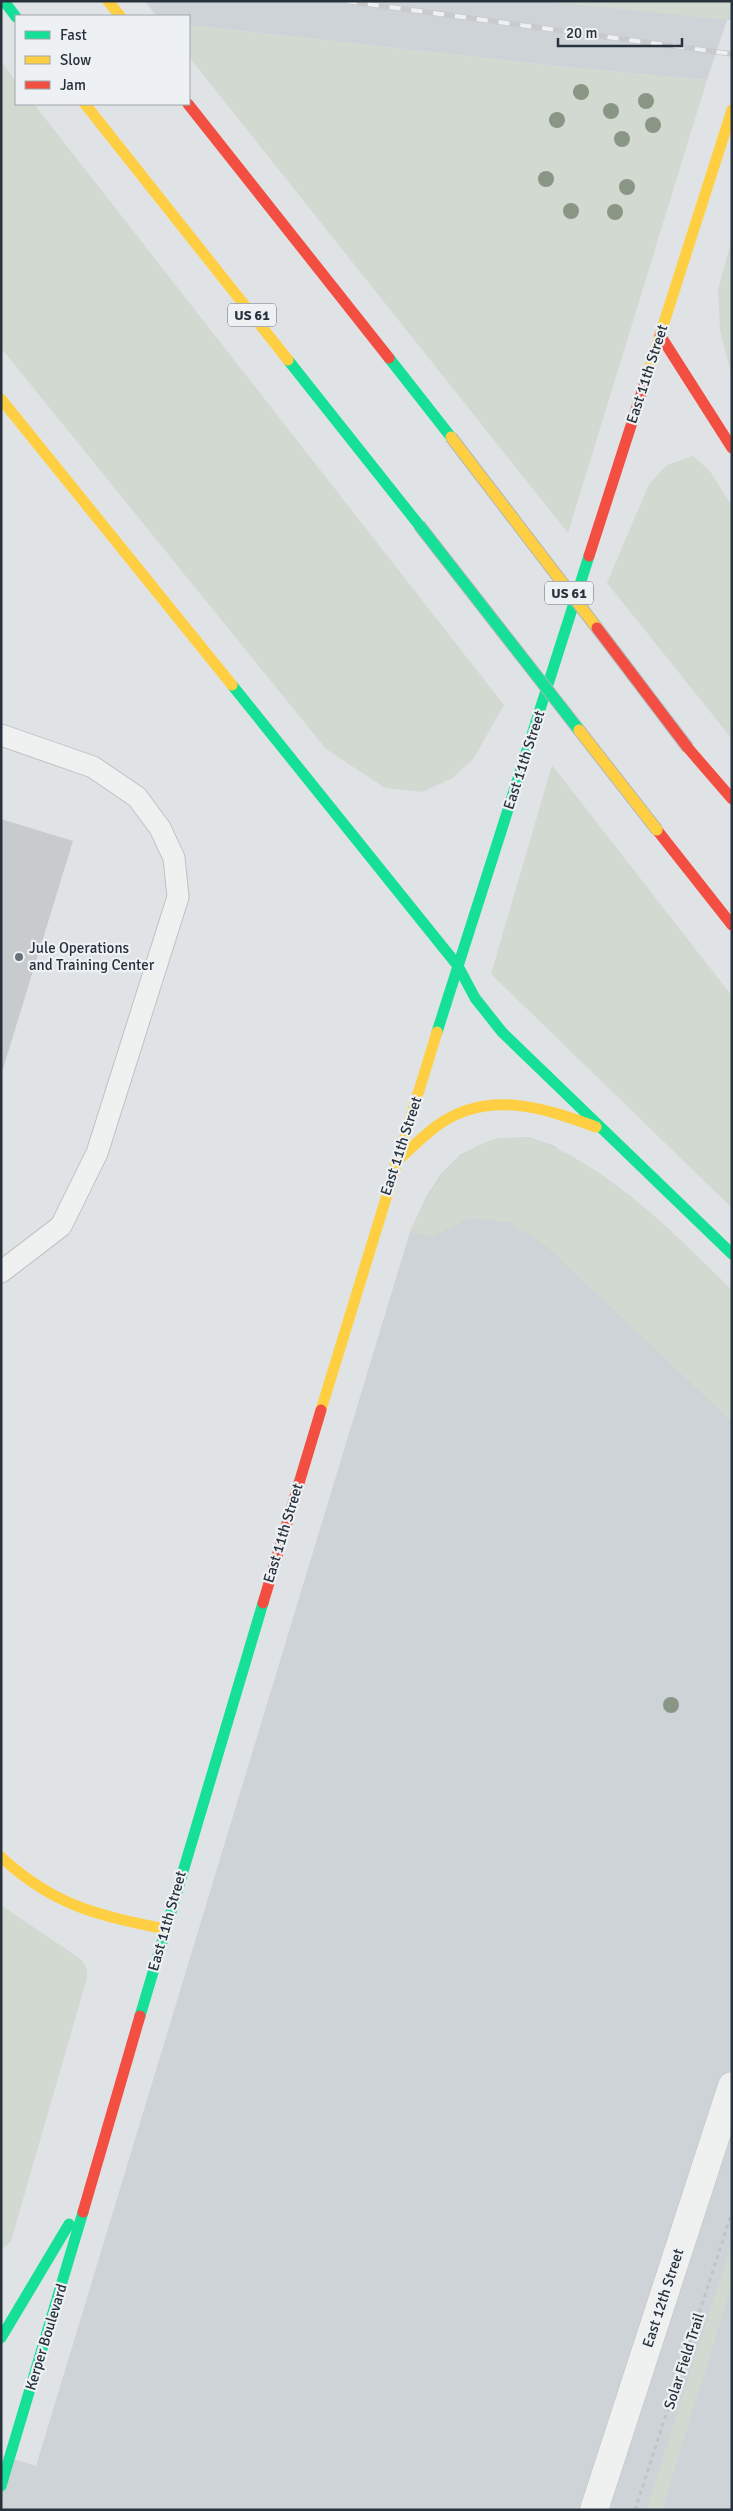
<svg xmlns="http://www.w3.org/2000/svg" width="733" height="2511" font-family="Signika,sans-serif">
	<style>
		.built { fill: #ced3d8 }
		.green { fill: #d2d9d1 }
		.building { fill: #c8cbcd }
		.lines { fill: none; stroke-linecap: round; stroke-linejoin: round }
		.lane-casing { stroke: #bec1c3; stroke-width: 23 }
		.street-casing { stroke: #bec1c3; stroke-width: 29 }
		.path { stroke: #c1c4c6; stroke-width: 3; stroke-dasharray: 4 4; stroke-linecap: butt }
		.lane { stroke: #eff1f1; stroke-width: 21 }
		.street { stroke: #eff1f1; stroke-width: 28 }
		.fast { stroke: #16e098; stroke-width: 11 }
		.slow { stroke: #ffcf43; stroke-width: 11 }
		.jam { stroke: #f24e42; stroke-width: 11 }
		.rail-casing { stroke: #c8cacc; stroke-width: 5.5 }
		.rail { stroke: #edf1f4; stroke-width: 4; stroke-dasharray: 11; stroke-linecap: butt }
		.fast-bridge-casing { stroke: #b3b6b9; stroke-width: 13; stroke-linecap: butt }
		.slow-bridge-casing { stroke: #b3b6b9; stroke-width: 13; stroke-linecap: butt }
		.jam-bridge-casing { stroke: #b3b6b9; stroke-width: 13; stroke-linecap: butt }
		.fast-bridge { stroke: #16e098; stroke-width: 11 }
		.slow-bridge { stroke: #ffcf43; stroke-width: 11 }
		.jam-bridge { stroke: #f24e42; stroke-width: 11 }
		.tree { fill: #899685 }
		.poi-dot { fill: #687077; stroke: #edf1f4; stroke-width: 2 }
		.labels { text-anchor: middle; stroke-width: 4.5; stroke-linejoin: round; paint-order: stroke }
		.shield { fill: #edf1f4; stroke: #636b73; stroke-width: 1 }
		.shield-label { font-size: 14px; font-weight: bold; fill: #28323c }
		.street-label { font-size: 15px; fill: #28323c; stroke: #edf1f4 }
		.poi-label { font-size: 15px; fill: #28323c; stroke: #edf1f4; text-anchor: start }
	</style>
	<rect width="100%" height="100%" fill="#e0e3e5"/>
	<path class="built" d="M145 1H732V20H727L707 80 565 67 189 25V16H156Z
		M529 1137 555 1146 732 1314V2510H1V2455L36 2466 410 1232 427 1195 441 1174 461 1154 495 1139Z"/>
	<path class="green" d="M539 1H732L727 20Z
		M189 25 565 67 707 80 568 533 189 57Z
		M1 61 16 81V104H34L504 705 474 758 453 778 422 792 385 788 326 749 1 348Z
		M732 239V377L720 330 718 289Z
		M693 456 710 471 732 506V739L607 583 649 484 667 465Z
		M552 765 732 996V1208L491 974Z
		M529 1137C609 1165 673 1232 732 1290V1422L546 1246 510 1223 470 1218 430 1237 410 1232C429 1192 448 1152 495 1139 505 1137 518 1138 529 1137Z
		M1 1905 82 1960 87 1969V1978L11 2241 1 2250Z
		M732 2242V2285L662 2510H646Z"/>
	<path class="building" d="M1 819 73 841 2 1072H1Z"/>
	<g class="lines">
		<defs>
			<path id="lane" d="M1 735 93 767 137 797 160 828 174 858 178 897 97 1153 61 1226 1 1272"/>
			<path id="street" d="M594 2510 732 2086"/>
		</defs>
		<use href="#lane" class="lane-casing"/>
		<use href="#street" class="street-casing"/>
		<path class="path" d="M635 2510 732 2212"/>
		<use href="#lane" class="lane"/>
		<use href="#street" class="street"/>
		<path class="fast" d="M4 1 16 17
			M389 358 451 437
			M288 360 419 525
			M232 685 458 966
			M458 966 475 998 502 1032 732 1254
			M437 1032 589 556
			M140 2016 263 1603
			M1 2338 69 2224
			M1 2486 83 2212"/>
		<path class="slow" d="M108 1 120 16
			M85 104 288 360
			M646 379 732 110
			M1 399 232 685
			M395 1163C409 1150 423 1136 438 1125 488 1089 545 1108 596 1127
			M321 1410 437 1032
			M1 1857C54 1906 97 1915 165 1929"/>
		<path class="jam" d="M188 104 389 358
			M660 335 732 448
			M589 556 646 379
			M688 748 732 799
			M657 830 732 925
			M263 1603 321 1410
			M83 2212 140 2016"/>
		<defs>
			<path id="rail" d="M346 1 732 54"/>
		</defs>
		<use href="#rail" class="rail-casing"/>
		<use href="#rail" class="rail"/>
		<defs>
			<path id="fast-bridge" d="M419 525 579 730"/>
			<path id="slow-bridge" d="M451 437 597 628
				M579 730 657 830"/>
			<path id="jam-bridge" d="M597 628 688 748"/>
		</defs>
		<use href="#fast-bridge" class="fast-bridge-casing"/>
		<use href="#slow-bridge" class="slow-bridge-casing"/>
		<use href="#jam-bridge" class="jam-bridge-casing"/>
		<use href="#fast-bridge" class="fast-bridge"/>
		<use href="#slow-bridge" class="slow-bridge"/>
		<use href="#jam-bridge" class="jam-bridge"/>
	</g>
	<g class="tree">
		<circle cx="581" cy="92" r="8"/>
		<circle cx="646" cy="101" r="8"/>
		<circle cx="611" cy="111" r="8"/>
		<circle cx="557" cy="120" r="8"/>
		<circle cx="653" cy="125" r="8"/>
		<circle cx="622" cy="139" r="8"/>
		<circle cx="546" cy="179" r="8"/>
		<circle cx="627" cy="187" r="8"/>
		<circle cx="571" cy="211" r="8"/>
		<circle cx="615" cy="212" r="8"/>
		<circle cx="671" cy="1705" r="8"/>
	</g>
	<circle class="poi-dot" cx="19" cy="957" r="5"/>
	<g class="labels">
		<g class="shield">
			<rect x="228" y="303.5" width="48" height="23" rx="4"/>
			<rect x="545" y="581.5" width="48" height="23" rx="4"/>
		</g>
		<g class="shield-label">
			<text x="252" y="320">US 61</text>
			<text x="569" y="598">US 61</text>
		</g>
		<g class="street-label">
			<text transform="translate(647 374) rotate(-72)" y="5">East 11th Street</text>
			<text transform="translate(524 760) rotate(-72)" y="5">East 11th Street</text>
			<text transform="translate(401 1146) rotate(-72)" y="5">East 11th Street</text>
			<text transform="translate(283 1533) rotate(-73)" y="5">East 11th Street</text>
			<text transform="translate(167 1921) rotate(-74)" y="5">East 11th Street</text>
			<text transform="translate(663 2298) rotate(-72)" y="5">East 12th Street</text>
			<text transform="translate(46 2337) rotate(-73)" y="5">Kerper Boulevard</text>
			<text transform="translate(684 2361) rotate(-72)" y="5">Solar Field Trail</text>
		</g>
		<g class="poi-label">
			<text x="29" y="953">Jule Operations<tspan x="29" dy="17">and Training Center</tspan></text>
		</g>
	</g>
	<rect width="733" height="2511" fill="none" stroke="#28323c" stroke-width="5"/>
	<rect x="15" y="15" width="175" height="90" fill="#edf1f4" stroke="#9ea5aa"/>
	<rect x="25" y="31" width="25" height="8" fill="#16e098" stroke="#9ea5aa"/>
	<text x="60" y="40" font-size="15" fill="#28323c">Fast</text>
	<rect x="25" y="56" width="25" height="8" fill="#ffcf43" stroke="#9ea5aa"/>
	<text x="60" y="65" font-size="15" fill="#28323c">Slow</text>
	<rect x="25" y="81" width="25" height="8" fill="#f24e42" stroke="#9ea5aa"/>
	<text x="60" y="90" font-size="15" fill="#28323c">Jam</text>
	<path d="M558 38v8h124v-8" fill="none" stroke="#28323c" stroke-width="2.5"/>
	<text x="566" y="38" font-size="15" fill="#28323c" stroke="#edf1f4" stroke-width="4" paint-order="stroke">20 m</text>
</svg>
